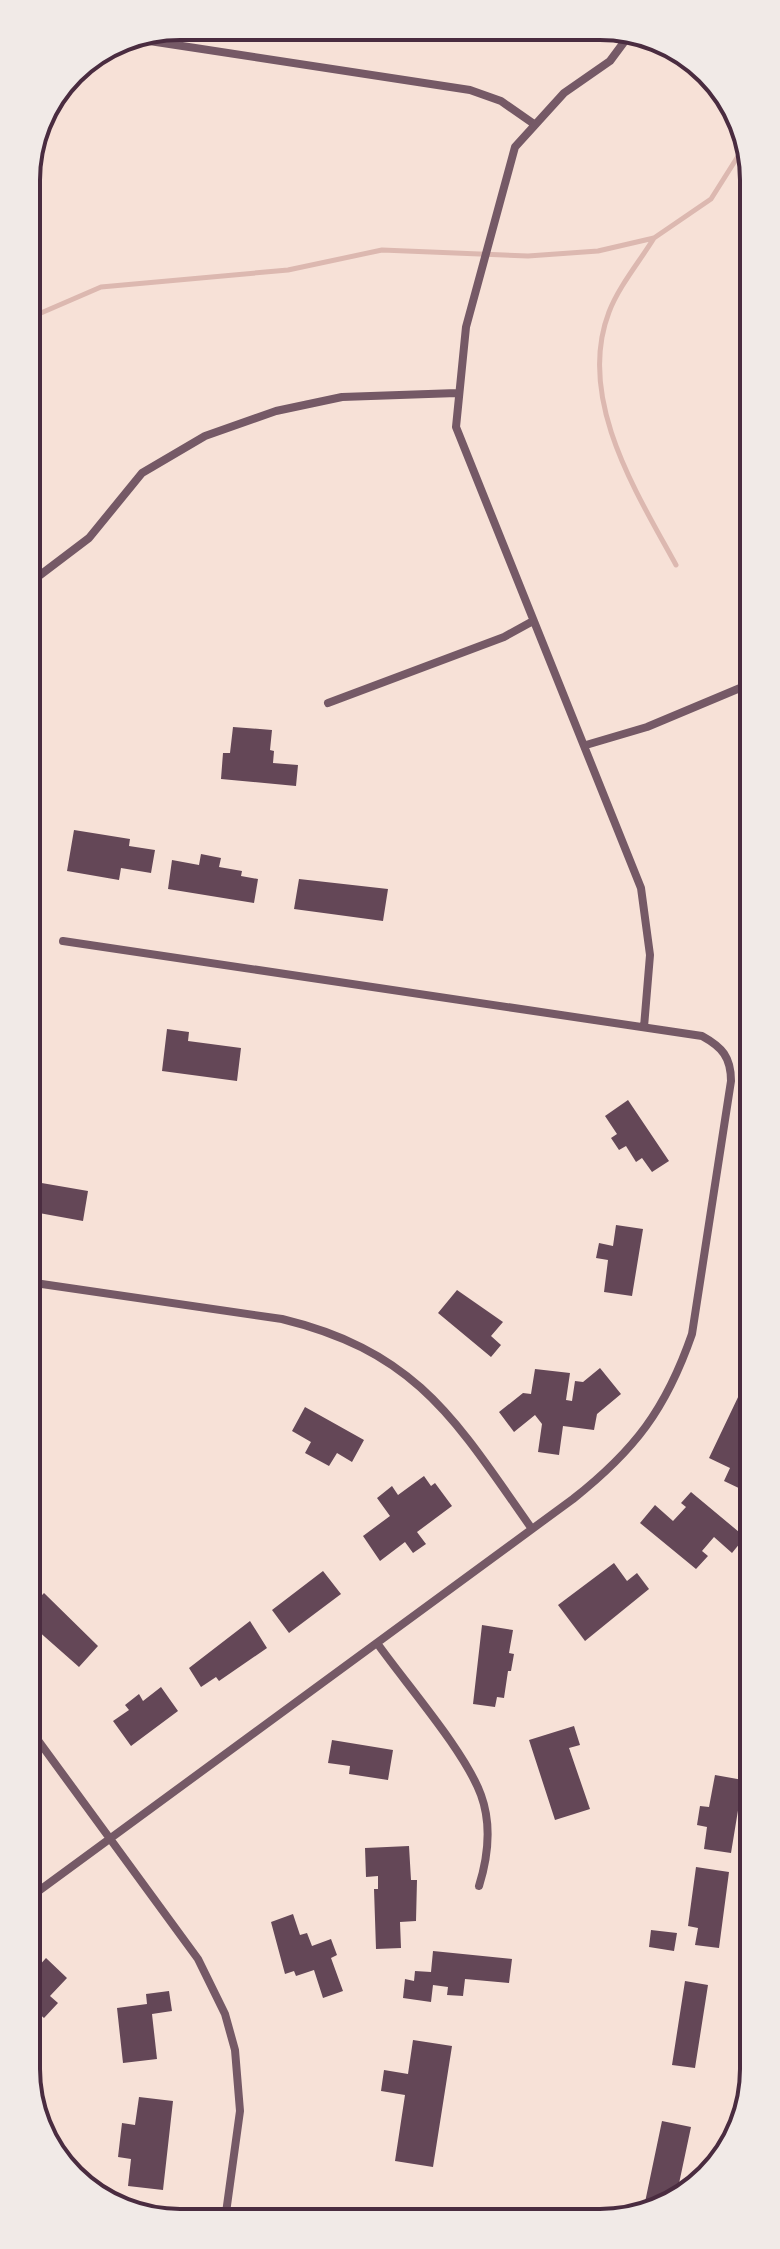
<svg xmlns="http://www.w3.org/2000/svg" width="780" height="2249" font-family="'Noto Serif',serif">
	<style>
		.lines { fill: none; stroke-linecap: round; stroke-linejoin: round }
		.stream { stroke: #dcb8b0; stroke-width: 5 }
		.building { fill: #644757 }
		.minor { stroke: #755966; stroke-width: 8 }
		.rim { fill: none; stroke: #4a2c40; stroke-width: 4 }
	</style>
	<rect width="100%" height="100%" fill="#f7e1d7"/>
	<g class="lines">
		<path class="stream" d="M654 238C640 261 619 286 609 312 576 398 636 492 676 565
			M27 319 101 287 288 270 382 250 528 256 598 251 654 238 711 199 747 142"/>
	</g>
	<path class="building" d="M233 727 272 730 270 750 274 751 273 763 298 765 296 786 221 779 223 753H230Z
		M74 830 130 839 129 846 155 850 151 873 121 868 119 880 67 871Z
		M201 854 221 858 219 867 242 871 241 876 258 879 254 903 168 889 172 860 199 865Z
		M299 879 388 889 383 921 294 909Z
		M167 1029 189 1032 188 1041 241 1048 237 1081 162 1071Z
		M628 1100 669 1161 652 1172 642 1158 636 1162 626 1146 619 1150 611 1138 617 1134 605 1116Z
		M28 1152 35 1153 30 1181 88 1191 83 1221 28 1211Z
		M616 1225 643 1229 632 1296 604 1292 608 1260 596 1258 599 1243 613 1246Z
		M457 1290 503 1322 491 1336 501 1345 491 1357 438 1313Z
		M600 1368 621 1394 597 1414 594 1430 563 1426 559 1455 538 1452 542 1424 535 1415 514 1432 499 1412 523 1393 531 1394 535 1369 570 1373 566 1400 572 1401 575 1381 583 1382Z
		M740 1393 753 1399 750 1443 753 1444V1474L745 1491 724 1481 730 1468 709 1458Z
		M305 1407 364 1440 352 1462 337 1453 329 1466 305 1453 311 1442 292 1431Z
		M424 1476 431 1486 435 1483 452 1506 417 1532 426 1544 413 1553 405 1542 380 1561 363 1536 390 1516 377 1498 392 1486 398 1495Z
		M691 1492 745 1537 732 1553 714 1537 702 1551 708 1556 696 1569 640 1523 655 1505 673 1521 686 1507 681 1503Z
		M614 1563 627 1581 637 1573 649 1589 585 1641 558 1605Z
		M323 1571 341 1594 289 1633 272 1610Z
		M44 1593 98 1646 79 1667 28 1622V1610Z
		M250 1621 267 1648 219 1681 216 1677 201 1687 189 1668Z
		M482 1625 513 1630 509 1653 514 1654 511 1671H508L504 1698 497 1697 495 1707 473 1704Z
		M161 1687 178 1711 131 1746 113 1721 129 1710 125 1705 139 1694 143 1701Z
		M574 1726 580 1745 569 1748 590 1809 555 1820 529 1740Z
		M332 1740 393 1750 388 1780 349 1774 350 1766 328 1763Z
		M715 1775 743 1780 731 1853 704 1849 707 1827 697 1825 700 1806 709 1807Z
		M409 1846 411 1880H417L416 1921 400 1922 401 1948 376 1949 374 1889H378V1876L366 1877 365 1848Z
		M696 1867 729 1872 719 1948 695 1945 698 1928 688 1926Z
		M293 1914 300 1935 307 1933 312 1946 331 1939 337 1955 331 1958 343 1991 323 1998 314 1970 296 1976 294 1971 285 1974 271 1922Z
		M651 1930 677 1933 674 1951 649 1947Z
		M433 1951 512 1959 509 1983 465 1979 463 1996 447 1995 448 1987 433 1985 431 2002 403 1998 405 1979 414 1981 415 1971 431 1972Z
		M46 1958 67 1978 50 1996 58 2003 44 2018 37 2012 29 2022V1977Z
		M685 1981 708 1985 695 2068 672 2065Z
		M169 1991 172 2011 152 2014 157 2059 123 2063 117 2008 147 2004 146 1994Z
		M413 2040 452 2046 433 2167 395 2161 405 2095 381 2091 384 2070 408 2074Z
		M139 2097 173 2101 163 2190 128 2186 131 2159 118 2157 122 2123 135 2125Z
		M662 2121 691 2127 677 2193 651 2208 644 2207Z"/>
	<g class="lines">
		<path class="minor" d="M633 30 610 61 564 93 515 147 466 327 456 427 641 888 650 955 644 1027
			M143 40 470 90 501 101 534 124
			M27 585 89 538 142 473 205 436 276 411 342 397 457 393
			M328 703 504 637 533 621
			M586 745 647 727 752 683
			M28 1282 282 1319C418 1352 456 1421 532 1529
			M377 1643C406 1684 465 1751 481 1795 492 1825 488 1857 479 1886
			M29 1728 198 1959 225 2014 235 2050 240 2111 225 2220
			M29 1898 573 1499C635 1450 666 1409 692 1334L731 1081C731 1057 722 1047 702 1036L63 941"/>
	</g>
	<path d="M0 0H780V2249H0ZM180 40H600A140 140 0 0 1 740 180V2069A140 140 0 0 1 600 2209H180A140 140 0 0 1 40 2069V180A140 140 0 0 1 180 40Z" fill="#f1eae7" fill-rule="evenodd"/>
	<path class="rim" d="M180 40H600A140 140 0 0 1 740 180V2069A140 140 0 0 1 600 2209H180A140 140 0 0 1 40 2069V180A140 140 0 0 1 180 40Z"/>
</svg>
